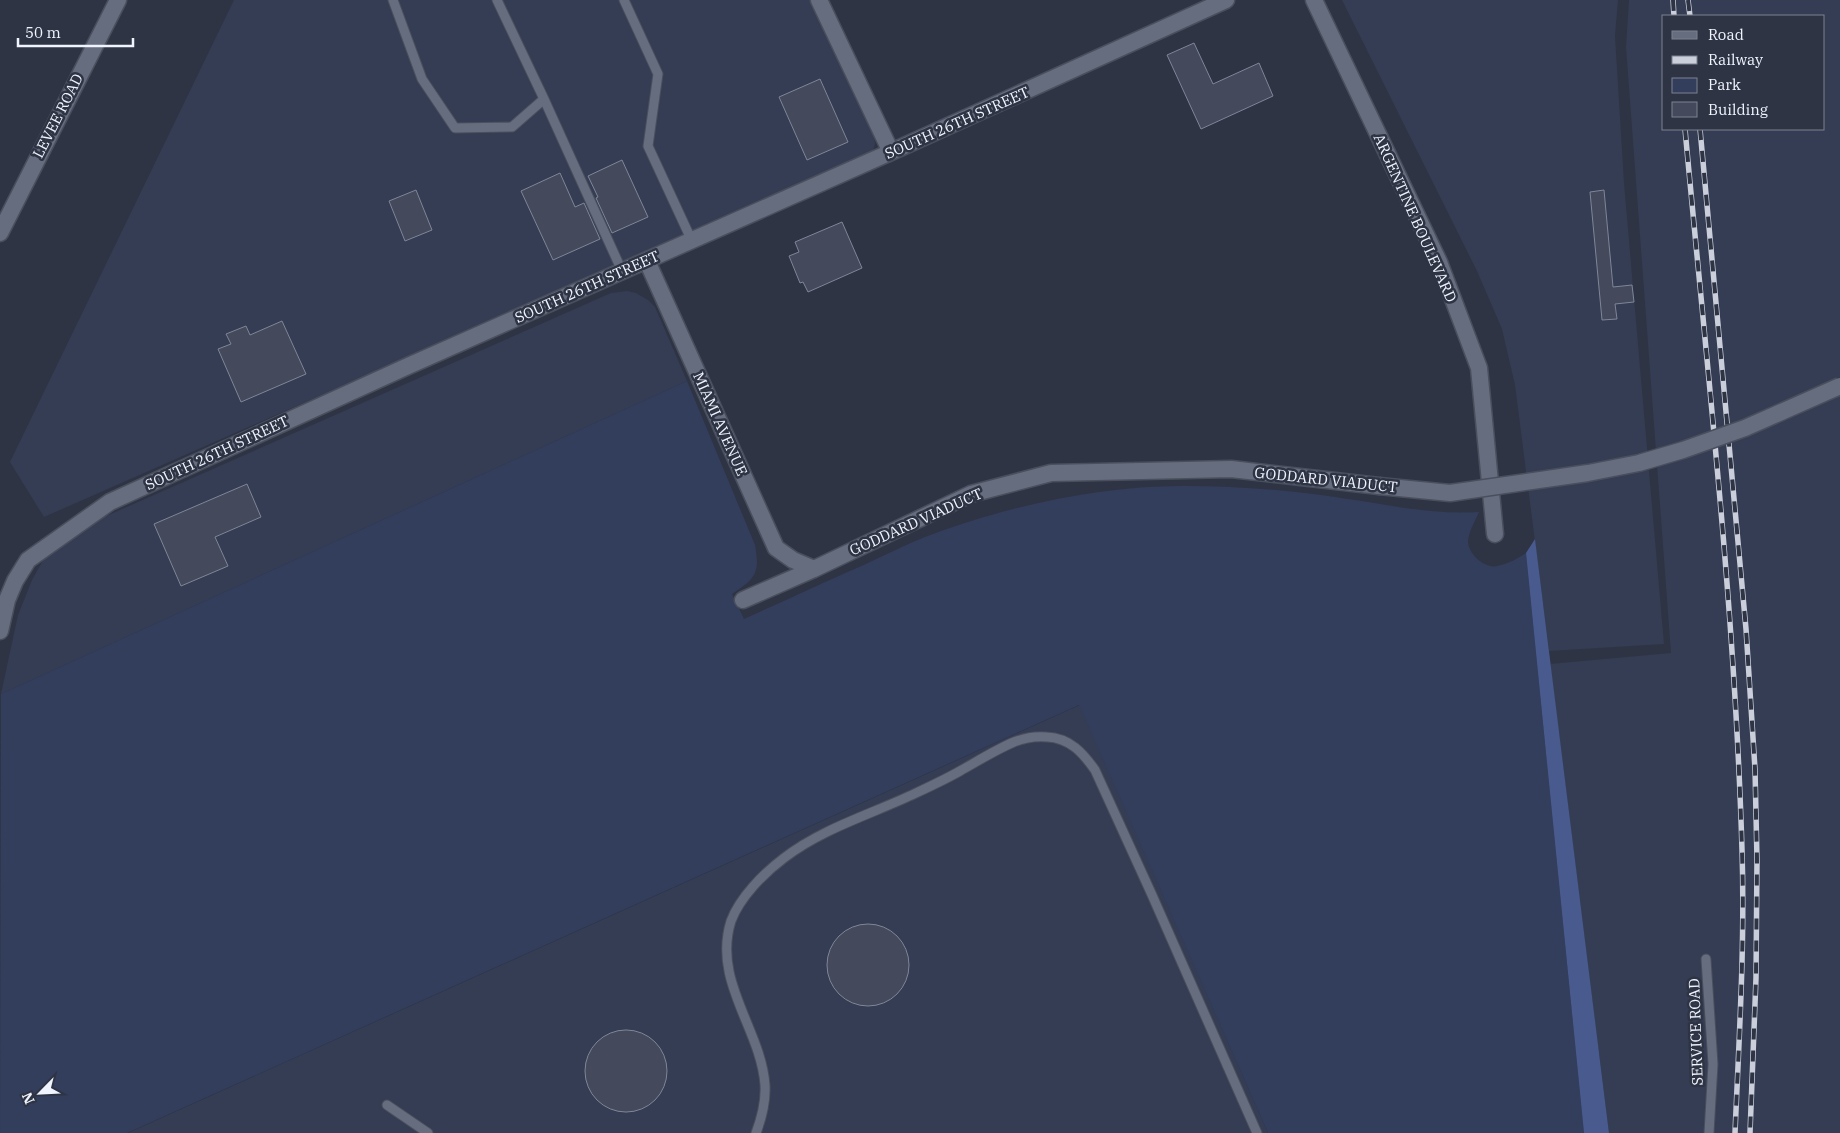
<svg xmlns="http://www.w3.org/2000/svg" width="1840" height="1133" font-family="'IBM Plex Serif',serif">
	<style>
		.built { fill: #343d53; fill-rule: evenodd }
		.green { fill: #333e5c }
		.forest { fill: #485a8e }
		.building { fill: #444a5b; stroke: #7f8699 }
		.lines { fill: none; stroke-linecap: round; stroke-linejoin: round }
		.service-casing { stroke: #4a4f5d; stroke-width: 11 }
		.minor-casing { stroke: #4a4f5d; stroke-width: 19 }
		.service { stroke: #666d7f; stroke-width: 9 }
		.minor { stroke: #666d7f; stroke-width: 16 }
		.rail-casing { stroke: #cbcfdb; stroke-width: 5.5 }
		.rail { stroke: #2e3444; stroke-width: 4; stroke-dasharray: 11; stroke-linecap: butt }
		.minor-bridge-casing { stroke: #4a4f5d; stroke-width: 19; stroke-linecap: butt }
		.minor-bridge { stroke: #666d7f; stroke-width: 16 }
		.labels { text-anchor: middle; stroke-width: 5; stroke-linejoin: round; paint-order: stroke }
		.street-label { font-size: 15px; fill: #f0f4ff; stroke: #2e3444 }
	</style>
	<rect width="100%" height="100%" fill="#2e3444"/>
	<path class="built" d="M234 0H811L874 136 875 144 873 150 868 155 44 517 10 462Z
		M1342 0H1618L1615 36 1624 183 1664 644 1549 651 1515 385 1502 329 1477 271Z
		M1629 0H1840V1133H1609L1550 664 1671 653 1626 47ZM1664 16H1824V129H1664Z
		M627 291 636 293 648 300 655 307 687 381 1 694 18 615 32 580 42 562 55 546 86 525 611 293Z
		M1080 705 1268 1133H128Z"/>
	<path class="green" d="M687 381 755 545C760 573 756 578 732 594L744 619C784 601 825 582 866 564 885 555 905 545 925 537 1003 507 1102 485 1186 486 1236 486 1286 490 1335 497 1385 504 1429 515 1479 512 1475 521 1469 531 1468 541 1468 554 1485 569 1497 566 1508 564 1517 559 1526 553L1584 1133H1268L1079 705 127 1133H0L1 694Z"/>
	<path class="forest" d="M1535 539 1609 1133H1584L1526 553Z"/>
	<path class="building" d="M1194 43 1213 84 1259 63 1273 96 1201 129 1167 55Z
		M820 79 848 142 807 160 779 97Z
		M622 160 648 217 612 233 596 198 598 197 588 176Z
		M560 173 575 207 584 203 600 239 553 260 521 191Z
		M416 190 432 230 405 241 389 201Z
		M1604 190 1613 287 1632 285 1634 302 1615 304 1617 319 1602 320 1590 192Z
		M842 222 862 268 808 292 803 282 800 283 789 256 799 252 795 242Z
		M282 321 306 374 241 402 218 349 231 344 226 334 246 326 250 335Z
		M247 484 261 517 215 537 228 566 181 586 154 524Z
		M827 965a41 41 0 1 1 82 0a41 41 0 1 1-82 0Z
		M585 1071a41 41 0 1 1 82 0a41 41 0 1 1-82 0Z"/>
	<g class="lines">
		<defs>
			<path id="service" d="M393 0 422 79 455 128 512 127 544 99
				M497 0 544 99 622 271
				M624 0 658 74 648 146 692 241
				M1706 959 1713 1064 1709 1133
				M387 1105 428 1133
				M756 1133C762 1117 766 1102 765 1085 761 1029 712 981 731 921 740 897 764 873 784 858 823 828 872 814 916 793 931 786 946 779 960 771 978 761 995 750 1014 742 1024 738 1036 736 1047 737 1070 738 1083 753 1095 770L1152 895 1257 1133"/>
			<path id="minor" d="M819 0 891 152
				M1314 0 1439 262 1479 368 1495 534
				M0 233 118 0
				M647 261 776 548 793 560 814 569
				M743 600 814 569 971 494 1051 473 1231 469 1379 486
				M0 631 7 600 15 581 28 560 110 502 408 366 891 152 1226 0"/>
		</defs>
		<use href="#service" class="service-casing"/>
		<use href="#minor" class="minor-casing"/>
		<use href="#service" class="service"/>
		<use href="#minor" class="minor"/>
		<defs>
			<path id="rail" d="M1673 0 1674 16
				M1688 0 1690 16
				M1685 129C1707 369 1735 609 1742 850 1745 944 1739 1039 1735 1133
				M1700 129 1746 629 1755 769 1757 860 1756 978 1750 1133"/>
		</defs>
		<use href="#rail" class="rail-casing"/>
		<use href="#rail" class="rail"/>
		<defs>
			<path id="minor-bridge" d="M1379 486 1450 493 1588 473 1639 463 1683 450 1745 428 1840 386"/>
		</defs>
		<use href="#minor-bridge" class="minor-bridge-casing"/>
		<use href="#minor-bridge" class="minor-bridge"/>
	</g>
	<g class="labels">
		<g class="street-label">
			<text transform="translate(58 116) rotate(-63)" y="5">LEVEE ROAD</text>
			<text transform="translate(957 123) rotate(-24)" y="5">SOUTH 26TH STREET</text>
			<text transform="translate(1415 218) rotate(66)" y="5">ARGENTINE BOULEVARD</text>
			<text transform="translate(587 287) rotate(-24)" y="5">SOUTH 26TH STREET</text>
			<text transform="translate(720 424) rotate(66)" y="5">MIAMI AVENUE</text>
			<text transform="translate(217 453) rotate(-25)" y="5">SOUTH 26TH STREET</text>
			<text transform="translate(1326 480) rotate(6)" y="5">GODDARD VIADUCT</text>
			<text transform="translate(916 522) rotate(-24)" y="5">GODDARD VIADUCT</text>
			<text transform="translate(1696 1032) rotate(-92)" y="5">SERVICE ROAD</text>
		</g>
	</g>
	<rect x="1662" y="15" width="162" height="115" fill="#2e3444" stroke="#7c818f"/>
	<rect x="1672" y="31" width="25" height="8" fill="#666d7f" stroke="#7c818f"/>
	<text x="1708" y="40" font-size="15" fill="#f0f4ff">Road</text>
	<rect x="1672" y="56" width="25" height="8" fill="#cbcfdb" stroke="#7c818f"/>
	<text x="1708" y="65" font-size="15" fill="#f0f4ff">Railway</text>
	<rect x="1672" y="78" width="25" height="15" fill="#333e5c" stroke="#7c818f"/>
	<text x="1708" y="90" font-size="15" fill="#f0f4ff">Park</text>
	<rect x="1672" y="102" width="25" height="15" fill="#444a5b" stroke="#7c818f"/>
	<text x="1708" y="115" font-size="15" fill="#f0f4ff">Building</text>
	<g transform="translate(40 1093) rotate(246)" stroke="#2e3444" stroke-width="4" paint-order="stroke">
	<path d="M0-4L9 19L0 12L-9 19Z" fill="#f0f4ff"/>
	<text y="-8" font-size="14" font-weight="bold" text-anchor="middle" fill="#f0f4ff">N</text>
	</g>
	<path d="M18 38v8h115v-8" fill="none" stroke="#f0f4ff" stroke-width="2.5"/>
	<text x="25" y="38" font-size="15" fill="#f0f4ff" stroke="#2e3444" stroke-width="4" paint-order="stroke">50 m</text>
</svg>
